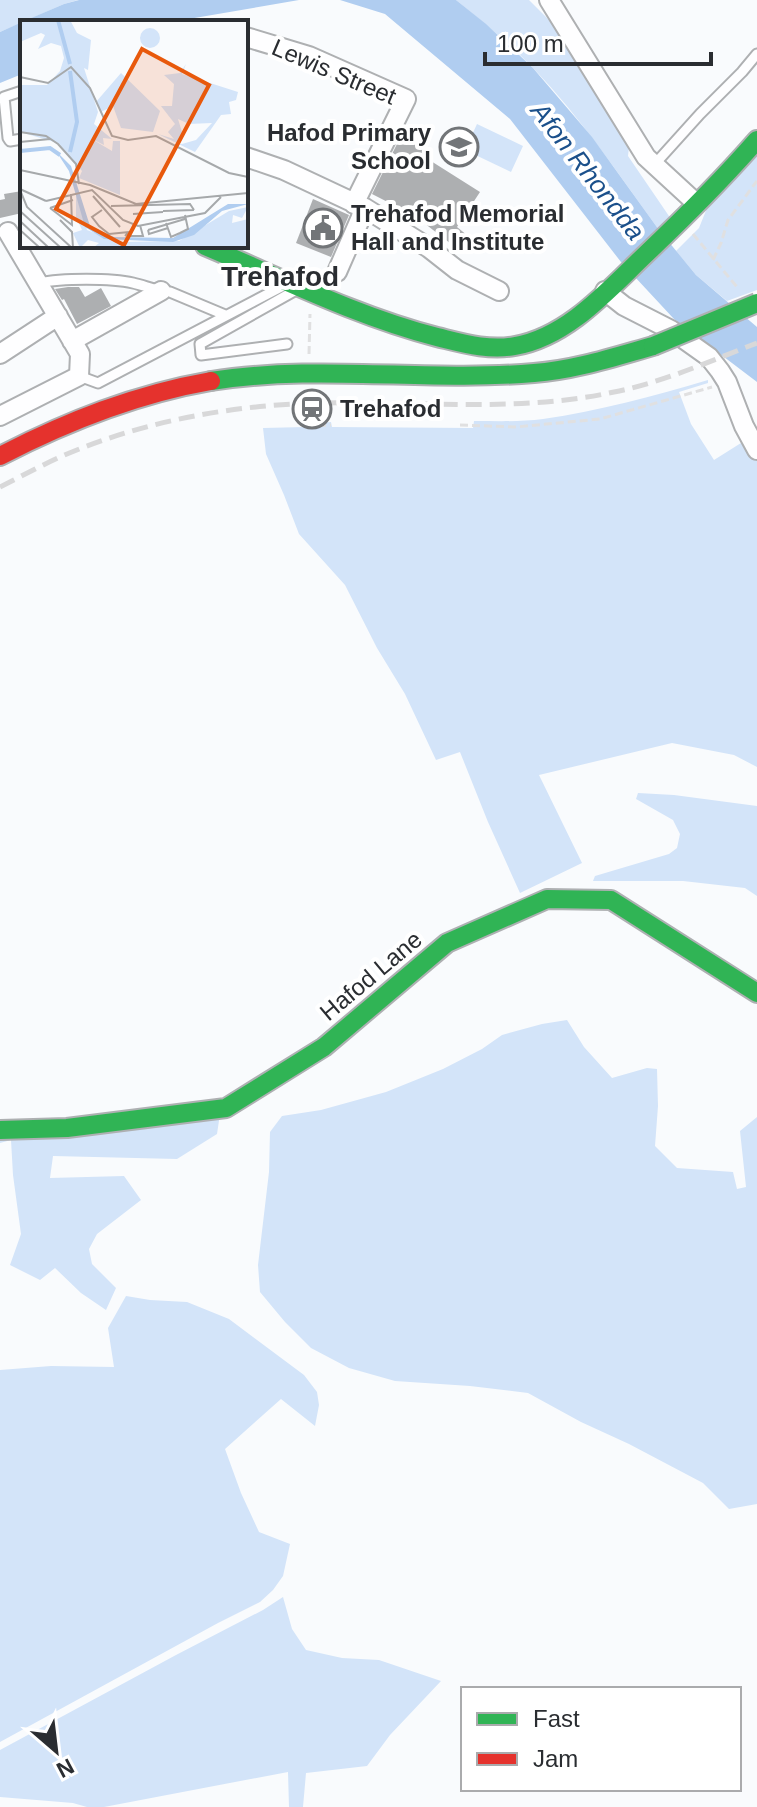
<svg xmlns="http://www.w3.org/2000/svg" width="757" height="1807" font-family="Helvetica,sans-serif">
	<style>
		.green { fill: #d3e4f9 }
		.water { fill: #b0cdf0 }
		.building { fill: #adafb1 }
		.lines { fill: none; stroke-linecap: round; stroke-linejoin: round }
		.lane-casing { stroke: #aeb0b2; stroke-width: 13 }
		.street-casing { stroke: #aeb0b2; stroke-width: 22 }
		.fast-casing { stroke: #aeb0b2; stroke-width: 22 }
		.jam-casing { stroke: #aeb0b2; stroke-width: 22 }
		.path { stroke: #e0e0e1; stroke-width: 3; stroke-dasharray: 8 4; stroke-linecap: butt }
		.lane { stroke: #fefeff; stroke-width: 9 }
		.street { stroke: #fefeff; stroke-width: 18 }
		.fast { stroke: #30b455; stroke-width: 18 }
		.jam { stroke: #e5322d; stroke-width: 18 }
		.rail { stroke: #d8d8d9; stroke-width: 5; stroke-dasharray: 16 8; stroke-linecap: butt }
		.fast-bridge-casing { stroke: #aeb0b2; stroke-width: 22; stroke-linecap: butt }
		.fast-bridge { stroke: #30b455; stroke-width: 18 }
		.labels { text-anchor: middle; stroke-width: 8; stroke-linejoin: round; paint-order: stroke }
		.street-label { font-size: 24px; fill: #2a2d31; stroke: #fff }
		.poi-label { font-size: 24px; font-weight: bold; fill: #2a2d31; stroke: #fff; text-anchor: start }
		.water-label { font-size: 26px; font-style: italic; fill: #1b508b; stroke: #fff }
		.quarter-label { font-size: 28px; font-weight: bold; fill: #2a2d31; stroke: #fff }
		.inset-river { fill: none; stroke: #b0cdf0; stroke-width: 4 }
		.inset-road { fill: none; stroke: #a6a9ab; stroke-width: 2 }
		.view { fill: #e8590c; fill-opacity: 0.15; stroke: #e8590c; stroke-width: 4 }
		.inset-edge { fill: none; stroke: #2a2d31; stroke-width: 4 }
	</style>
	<rect width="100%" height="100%" fill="#f9fbfd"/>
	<path class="green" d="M0 0H78L64 4 0 32Z
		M456 0H529L550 21 562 38 575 61 619 127 629 147 628 156 671 219 659 230C619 175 581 118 534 69 510 44 483 22 456 0Z
		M477 124 523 146 511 172 465 150Z
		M757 150V290L727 301 696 275 676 251 699 228 711 198Z
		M708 380V383L679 392 691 424 714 460 741 443 757 461V767L734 755 672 743 539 775 582 863 520 893 488 822 460 752 436 760 405 694 377 648 345 585 299 534 284 495 266 454 263 428 305 427V424L331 422 332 427 473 428 474 421C497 421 521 422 543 419 599 411 654 396 708 380Z
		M638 793 674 795 757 806V896L745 888 683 881H593L595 876 669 854 677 848 680 834 673 820 636 799Z
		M567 1020 584 1047 612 1078 647 1068 657 1069 658 1106 655 1146 677 1168 733 1172 737 1189 746 1187 740 1131 757 1117V1504L729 1509 703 1483 629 1444 581 1422 528 1393 470 1386 395 1381 349 1368 311 1348 285 1322 260 1292 258 1265 269 1172 270 1132 282 1116 321 1110 386 1092 443 1069 482 1049 502 1035 542 1024Z
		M220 1114 217 1134 177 1159 53 1156 50 1178 124 1176 141 1200 97 1234 89 1249 92 1264 116 1288 106 1310 81 1293 55 1268 40 1280 10 1265 21 1234 13 1175 11 1140 0 1143V1137Z
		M126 1296 150 1300 187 1302 229 1319 304 1375 317 1392 319 1405 315 1426 281 1399 225 1449 241 1493 259 1532 290 1544 283 1576 273 1590 260 1602 218 1623 0 1742V1370L51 1366 114 1367 108 1328Z
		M283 1597 292 1629 306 1650 342 1658 379 1660 441 1681 390 1735 367 1766 306 1773 303 1807H289L288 1772 104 1807H87L73 1803 0 1797V1750L176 1655 263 1610Z"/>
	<path class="water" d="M79 0H299L171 22H22L64 4Z
		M340 0H456L486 24 533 68 592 137 659 230 696 275 757 327V382L674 319 621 262 510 119 385 14Z
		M22 22V74L0 83V32Z"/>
	<path class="building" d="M402 134 428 148 423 156 480 192 457 227 468 236 455 247 415 216 372 194Z
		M22 191V213L0 218V200L5 199 4 194Z
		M313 199 349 215 331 257 296 243Z
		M68 287H79L85 297 101 288 111 306 77 324 64 299 62 300 55 289Z"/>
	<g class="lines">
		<defs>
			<path id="lane" d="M22 91 4 97 8 138 10 141 22 139
				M654 165 700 114 742 72 757 54
				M39 283C61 278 112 278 133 283 146 286 157 291 170 292L225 315
				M287 344 201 355 200 344 296 290
				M79 376 98 383 283 286"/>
			<path id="street" d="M549 0 646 157 696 203
				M246 37 309 56 406 99 354 204
				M246 157 284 170 365 208 429 248 457 270 499 291
				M337 272 365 208
				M605 291 624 306 671 330 709 357 720 371 727 382 744 426 757 450
				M72 341 161 291
				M0 354 58 316
				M0 416 79 376 80 354 8 232"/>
			<path id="fast" d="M205 246C281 278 356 316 437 337 462 343 488 351 515 346 568 337 609 289 647 253 685 217 722 180 757 140
				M211 381C318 364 427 382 534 373 575 370 614 357 653 346
				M0 1130 67 1128 226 1108 324 1047 447 943 547 899 611 900 757 993"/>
			<path id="jam" d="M0 456C68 421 136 394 211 381"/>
		</defs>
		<use href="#lane" class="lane-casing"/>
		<use href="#street" class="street-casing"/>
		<use href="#fast" class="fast-casing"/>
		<use href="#jam" class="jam-casing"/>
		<path class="path" d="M693 234 737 287
			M713 260 721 243 728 220 757 181
			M309 354 310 314
			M308 424V426L331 425
			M460 425 516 427 600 419 712 387"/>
		<use href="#lane" class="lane"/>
		<use href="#street" class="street"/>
		<use href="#fast" class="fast"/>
		<use href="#jam" class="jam"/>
		<path class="rail" d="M0 487C20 477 40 466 60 457 133 425 215 408 295 404 402 398 508 415 614 392 664 382 710 361 757 343"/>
		<defs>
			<path id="fast-bridge" d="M653 346 757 303"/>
		</defs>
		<use href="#fast-bridge" class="fast-bridge-casing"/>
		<use href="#fast-bridge" class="fast-bridge"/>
	</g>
	<defs>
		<symbol id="school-ring" viewBox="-11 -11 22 22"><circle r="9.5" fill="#fff" stroke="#727578" stroke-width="1.5"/><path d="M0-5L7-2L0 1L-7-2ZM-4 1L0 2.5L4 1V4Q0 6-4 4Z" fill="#727578"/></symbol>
		<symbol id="civic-ring" viewBox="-11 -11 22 22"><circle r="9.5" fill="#fff" stroke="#727578" stroke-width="1.5"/><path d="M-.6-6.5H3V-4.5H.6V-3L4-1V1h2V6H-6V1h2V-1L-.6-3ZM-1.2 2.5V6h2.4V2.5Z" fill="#727578"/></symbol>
		<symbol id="station-ring" viewBox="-11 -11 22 22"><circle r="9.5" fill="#fff" stroke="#727578" stroke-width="1.5"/><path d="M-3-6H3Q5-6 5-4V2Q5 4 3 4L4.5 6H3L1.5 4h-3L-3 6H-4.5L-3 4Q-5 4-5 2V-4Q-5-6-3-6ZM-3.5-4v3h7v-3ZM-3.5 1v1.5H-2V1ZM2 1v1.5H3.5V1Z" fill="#727578"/></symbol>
	</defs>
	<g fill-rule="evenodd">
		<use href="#school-ring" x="437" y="125" width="44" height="44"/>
		<use href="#civic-ring" x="301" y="206" width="44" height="44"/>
		<use href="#station-ring" x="290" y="387" width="44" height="44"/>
	</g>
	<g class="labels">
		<g class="street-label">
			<text transform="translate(334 72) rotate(23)" y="8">Lewis Street</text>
			<text transform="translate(371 976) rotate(-40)" y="8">Hafod Lane</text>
		</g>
		<g class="poi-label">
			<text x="431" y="141" text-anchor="end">Hafod Primary<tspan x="431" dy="28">School</tspan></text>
			<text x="351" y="222">Trehafod Memorial<tspan x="351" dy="28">Hall and Institute</tspan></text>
			<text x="340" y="417">Trehafod</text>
		</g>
		<g class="water-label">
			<text transform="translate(588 171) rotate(52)" y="9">Afon Rhondda</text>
		</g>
		<g class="quarter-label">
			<text x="280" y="286">Trehafod</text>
		</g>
	</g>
	<g transform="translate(20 20)">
		<rect width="228" height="228" fill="#f9fbfd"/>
		<path d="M0 0H50L57 13 71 20 68 50 64 48 78 92 74 104 92 119 83 118 84 125 70 118 92 131 93 121H100V175L59 158 62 151 38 123 0 112V65H27L40 51 44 38 41 26 31 23 18 29 25 15 21 13 0 22ZM120 18a10 10 0 1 1 20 0a10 10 0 1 1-20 0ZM166 44 162 54 218 72 216 80 209 82 211 94 201 95 175 132 138 114 154 119 148 112 155 104 141 86H152L154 64 144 55 160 53ZM158 99 169 104 192 103 176 120 162 124 157 123 162 112ZM101 53 140 91 133 112 101 108 93 86 81 92 76 82ZM56 174 67 210 98 222 159 221 209 191 228 187 222 198 213 195 212 203 228 199V228H73L79 223 68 220 60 228 53 213 62 210 56 197Z" fill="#d3e4f9" fill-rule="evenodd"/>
		<path d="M36 131 51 146 70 206 94 217 153 218 208 184H228L202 191 174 215 153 222 84 219 65 207 49 151Z" fill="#b0cdf0"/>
		<path class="inset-river" d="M38 0 50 44M0 131 30 128 40 135M50 132 57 102 50 51"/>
		<path class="inset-road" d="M0 57 28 63 51 47 70 68 92 116 108 120 136 116 209 153 228 157M0 112 26 116 38 124 56 144 59 164M0 122 30 119M0 150 70 165 116 184 228 173M0 169 26 181M0 170 7 187 52 228M73 176 100 207M26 181 72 170 103 200 118 206 185 193 201 177M91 186 170 184 174 190M30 188 52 205 51 174M30 188 53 180M82 190 72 197 79 206 89 214 109 212 105 216M0 191 41 228M143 191 174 190M113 194 143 192M40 200 52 212 53 228M0 201 29 228M146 203 151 217 160 213 168 209 165 195M0 210 20 228M128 210 165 199M128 210 129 214 148 208M108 216H123L120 205"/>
		<path class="view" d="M122 29 189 65 104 225 36 189Z"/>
		<rect width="228" height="228" class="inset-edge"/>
	</g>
	<rect x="461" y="1687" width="280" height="104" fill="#ffffff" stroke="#aaabad" stroke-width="2"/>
	<rect x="477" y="1713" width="40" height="12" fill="#30b455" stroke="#aaabad" stroke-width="2"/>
	<text x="533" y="1727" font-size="24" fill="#2a2d31">Fast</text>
	<rect x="477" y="1753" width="40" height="12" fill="#e5322d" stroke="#aaabad" stroke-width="2"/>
	<text x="533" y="1767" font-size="24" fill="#2a2d31">Jam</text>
	<g transform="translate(56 1751) rotate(152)" stroke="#ffffff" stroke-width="6" paint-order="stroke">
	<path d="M0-6L14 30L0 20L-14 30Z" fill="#2a2d31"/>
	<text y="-12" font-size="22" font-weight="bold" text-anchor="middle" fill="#2a2d31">N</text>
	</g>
	<path d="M485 52v12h226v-12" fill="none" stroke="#2a2d31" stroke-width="4"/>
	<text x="497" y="52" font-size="24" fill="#2a2d31" stroke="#ffffff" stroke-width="6" paint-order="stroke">100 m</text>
</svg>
